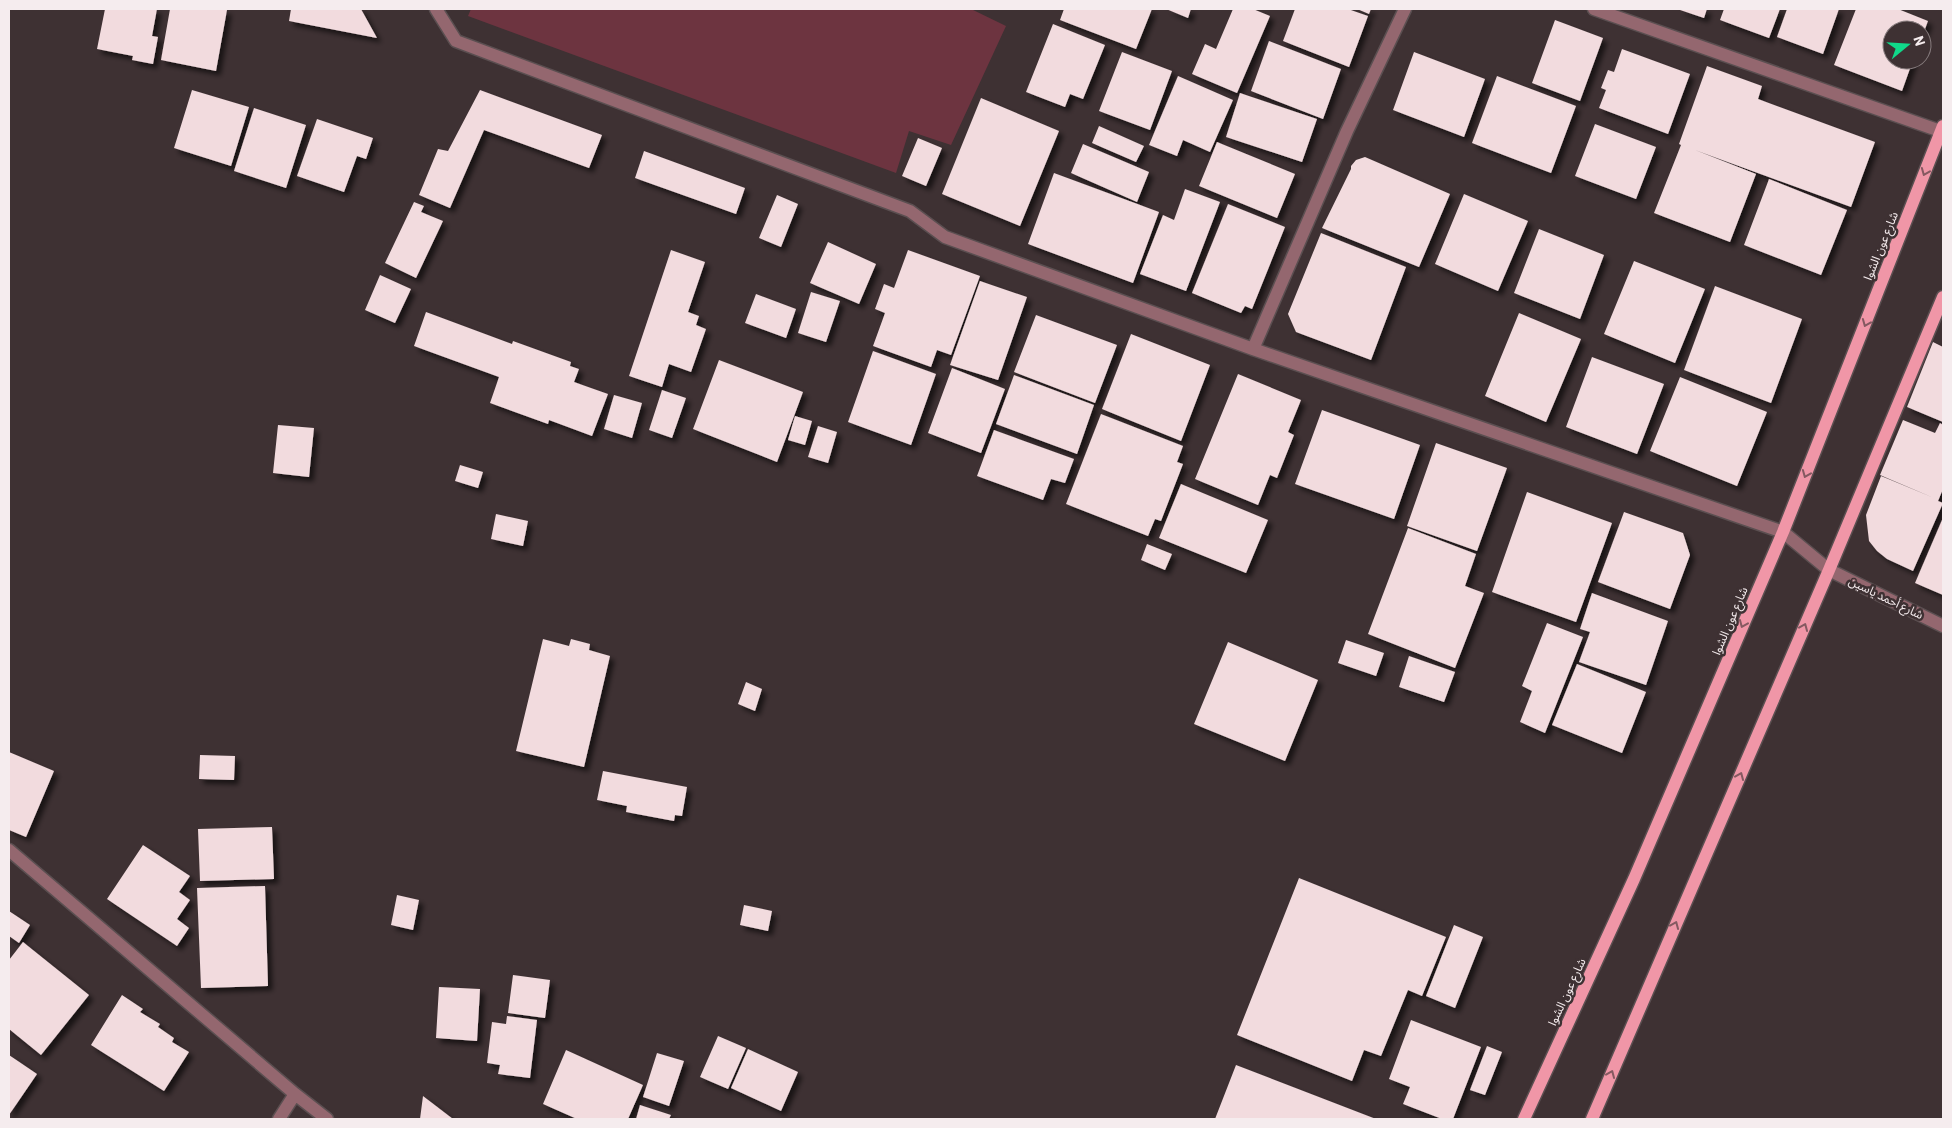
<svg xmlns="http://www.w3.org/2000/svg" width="1952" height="1128" font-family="Barlow,'Noto Sans Arabic',sans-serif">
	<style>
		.green { fill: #6d3440 }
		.building { fill: #f2dbde; filter: url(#shadow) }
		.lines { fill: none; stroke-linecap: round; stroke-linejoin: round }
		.minor-casing { stroke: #5b4f51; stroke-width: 15 }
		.major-casing { stroke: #5b4f51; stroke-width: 15 }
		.minor { stroke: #94676f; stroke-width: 12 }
		.major { stroke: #f096a7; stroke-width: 12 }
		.oneway { stroke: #855961 }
		.labels { text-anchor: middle; stroke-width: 5; stroke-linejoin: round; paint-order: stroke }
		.street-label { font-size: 12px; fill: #f5ecee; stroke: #3e3133 }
	</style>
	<defs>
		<filter id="shadow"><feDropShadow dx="4.5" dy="4.5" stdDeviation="2.5" flood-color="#0009"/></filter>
	</defs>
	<rect width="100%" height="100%" fill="#3e3133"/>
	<path class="green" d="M471 9H971L1006 26 951 145 909 131 896 173 468 16Z"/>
	<path class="building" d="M105 9H157L152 36 158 37 153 64 132 60 133 56 97 49Z
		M170 9 227 10 216 71 161 60Z
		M291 9H361L377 38 289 21Z
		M1064 9H1152L1136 49 1060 20Z
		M1166 9H1191L1188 18Z
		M1233 9H1253L1270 16 1237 93 1192 74 1205 44 1216 49Z
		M1295 9H1348L1368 16 1349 67 1283 41Z
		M1357 9H1371L1369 14Z
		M1677 9H1707L1704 18Z
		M1724 9H1780L1769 38 1720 20Z
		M1787 9H1839L1823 54 1777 37Z
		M1856 9H1898L1928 21 1922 37V30H1892V60H1913L1902 91 1834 65Z
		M1555 20 1603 38 1580 101 1532 83Z
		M1053 24 1105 45 1083 99 1070 94 1065 107 1026 92Z
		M1269 41 1341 69 1323 119 1251 91Z
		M1622 49 1690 74 1668 134 1599 108 1606 90 1601 88 1608 70 1614 72Z
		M1122 52 1172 71 1150 130 1099 111Z
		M1414 52 1485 79 1464 137 1393 110Z
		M1707 66 1762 86 1758 99 1875 142 1851 207 1695 150 1756 174 1730 242 1654 213 1681 145 1679 144Z
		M1178 76 1233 100 1210 152 1183 140 1177 156 1149 145Z
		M1497 76 1576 106 1551 173 1472 143Z
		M192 90 249 107 231 166 174 148Z
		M480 90 602 135 589 168 484 130 450 208 419 195 438 149 448 151Z
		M1240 93 1317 119 1302 162 1226 137Z
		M981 98 1059 131 1020 226 942 194Z
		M254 108 306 125 286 188 234 171Z
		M317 119 373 138 366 159 357 156 344 192 297 176Z
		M1595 124 1656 147 1636 199 1575 176Z
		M1099 126 1144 146 1136 162 1092 143Z
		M918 138 942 148 926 186 902 176Z
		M1217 142 1295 174 1277 218 1199 186Z
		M1083 144 1149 172 1137 202 1071 173Z
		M644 151 745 188 736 214 635 178Z
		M1365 157 1450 194 1419 267 1322 228 1351 169V166L1356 160Z
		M1054 173 1159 212 1133 283 1028 244Z
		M1769 179 1847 210 1821 275 1744 245Z
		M1185 189 1220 202 1186 291 1140 274 1163 215 1174 220Z
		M1464 194 1528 221 1498 291 1435 264Z
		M777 195 798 204 781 247 759 238Z
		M414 202 424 206 421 212 443 221 416 278 385 263Z
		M1228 204 1285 227 1252 309 1245 306 1241 313 1192 293Z
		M1539 229 1604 255 1580 319 1514 293Z
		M1321 233 1406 267 1371 360 1296 332 1288 314Z
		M828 242 876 264 859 304 810 283Z
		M671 250 705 262 688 312 699 316 696 325 706 329 691 372 669 364 662 387 629 376Z
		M908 250 980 276 951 355 937 350 931 367 873 346 885 313 875 309 884 284 894 288Z
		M1634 261 1705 289 1675 363 1604 334Z
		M380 275 411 289 395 323 365 310Z
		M980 281 1027 297 998 380 950 365Z
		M1715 286 1802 319 1771 403 1684 370Z
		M811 292 840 301 826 342 798 333Z
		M756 294 796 309 786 338 745 323Z
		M426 312 512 344 513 341 571 362 570 366 579 369 574 382 608 394 592 436 549 420 548 424 490 403 499 377 414 346Z
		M1519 313 1581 339 1546 422 1485 396Z
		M1036 315 1117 345 1095 403 1014 372Z
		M1131 334 1210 365 1181 441 1102 409Z
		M1933 342 1943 347V422L1907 407Z
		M873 351 936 374 911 445 848 422Z
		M1592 357 1664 384 1637 454 1566 427Z
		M719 360 803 392 777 462 693 429Z
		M952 368 1005 389 981 453 928 433Z
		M1238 374 1301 400 1288 432 1294 435 1277 478 1270 475 1258 505 1195 479Z
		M1014 375 1094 405 1077 454 996 424Z
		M1680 377 1767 412 1737 486 1650 451Z
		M662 390 686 398 672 438 649 430Z
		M614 395 642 403 632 438 604 429Z
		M1322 410 1420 445 1394 519 1295 484Z
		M1101 414 1183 446 1177 462 1183 464 1161 521 1155 519 1148 536 1066 504Z
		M795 416 812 421 805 445 788 440Z
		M1903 420 1935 433 1940 423 1943 425V489L1938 501 1943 503 1913 571 1887 559 1877 551 1869 541 1866 515 1881 476 1934 498 1880 475Z
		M278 425 314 428 309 477 273 473Z
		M818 426 837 432 828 463 808 457Z
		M994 430 1074 459 1065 483 1051 479 1043 500 977 476Z
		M1436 443 1507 468 1477 551 1407 526Z
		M460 465 483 472 478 488 455 481Z
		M1181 484 1268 520 1246 573 1159 538Z
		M1527 492 1612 523 1576 622 1492 592Z
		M1624 512 1683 533 1690 555 1670 609 1598 582Z
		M496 514 528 521 523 546 491 539Z
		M1942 520H1943V595L1915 583Z
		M1408 528 1476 554 1465 586 1484 593 1455 668 1368 634Z
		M1147 544 1172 554 1165 570 1141 560Z
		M1592 593 1668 621 1646 685 1579 662 1590 632 1580 629Z
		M1547 623 1583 637 1545 733 1520 722 1532 691 1522 686Z
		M543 639 569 646 571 639 590 644 589 650 610 656 584 767 516 751Z
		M1346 640 1384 653 1376 676 1338 663Z
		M1228 642 1318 680 1285 761 1194 724Z
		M1409 656 1455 672 1444 702 1399 687Z
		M1577 664 1646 692 1622 753 1552 725Z
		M746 682 762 689 755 711 738 704Z
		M9 752 54 771 26 837 9 830Z
		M200 755 235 756 234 780 199 779Z
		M603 771 687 787 682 816 675 815 674 821 626 812 627 806 597 800Z
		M272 827 274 879 200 881 198 829Z
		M143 845 190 876 179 892 190 900 177 919 189 928 177 946 107 899Z
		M1299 878 1446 937 1422 996 1408 990 1381 1056 1364 1050 1352 1081 1237 1035Z
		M265 886 268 986 201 988 197 888Z
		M397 895 419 900 413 930 391 925Z
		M744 905 772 911 768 931 740 925Z
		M9 911 30 925 19 943 9 936Z
		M1454 925 1483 937 1455 1008 1426 996Z
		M23 942 89 995 41 1055 9 1029V960Z
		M513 975 550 980 545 1018 508 1013Z
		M439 987 480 989 477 1041 436 1038Z
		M122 995 143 1009 140 1012 160 1024 158 1027 174 1038 172 1042 189 1052 164 1091 91 1045Z
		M507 1016 537 1020 530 1078 498 1074 500 1065 487 1063 492 1022 506 1024Z
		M1411 1020 1481 1047 1453 1119H1442L1403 1104 1410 1087 1389 1079Z
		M718 1036 746 1048 728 1089 700 1077Z
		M1487 1046 1502 1052 1485 1095 1470 1090Z
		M748 1049 798 1072 781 1111 731 1088Z
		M566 1050 643 1085 628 1119H577L543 1104Z
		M657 1053 684 1061 669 1106 643 1097Z
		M9 1055 37 1074 9 1115Z
		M1236 1065 1376 1119H1215Z
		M423 1096 453 1119H420Z
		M640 1105 671 1115 669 1119H636Z"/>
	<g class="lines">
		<defs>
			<path id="minor" d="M436 9 456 41 910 211 945 237 1253 349 1783 532 1829 570 1943 626
				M1594 9 1943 132
				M1253 349 1347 131 1405 9
				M9 850 295 1094 327 1119
				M279 1119 295 1094"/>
			<path id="major" d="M1524 1119 1634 879 1783 532 1943 126
				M1592 1119 1829 570 1943 297"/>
		</defs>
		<use href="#minor" class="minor-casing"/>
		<use href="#major" class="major-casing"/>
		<use href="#minor" class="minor"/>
		<use href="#major" class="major"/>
	</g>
	<defs><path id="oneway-chevron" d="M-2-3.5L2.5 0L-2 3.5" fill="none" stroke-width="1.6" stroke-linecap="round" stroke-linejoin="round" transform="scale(1.25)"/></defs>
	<g class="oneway">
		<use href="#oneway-chevron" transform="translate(1925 172) rotate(112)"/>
		<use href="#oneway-chevron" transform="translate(1866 323) rotate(112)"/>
		<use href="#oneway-chevron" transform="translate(1806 474) rotate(112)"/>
		<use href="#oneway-chevron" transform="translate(1743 624) rotate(113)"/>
		<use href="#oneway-chevron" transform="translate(1804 627) rotate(-67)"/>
		<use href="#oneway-chevron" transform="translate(1740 776) rotate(-67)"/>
		<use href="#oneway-chevron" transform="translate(1675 925) rotate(-67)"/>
		<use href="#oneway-chevron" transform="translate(1611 1074) rotate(-67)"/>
	</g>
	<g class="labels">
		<g class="street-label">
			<text transform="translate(1881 246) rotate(-68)" y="4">شارع عون الشوا</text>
			<text transform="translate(1886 598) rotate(26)" y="4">شارع أحمد ياسين</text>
			<text transform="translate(1730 621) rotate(-67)" y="4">شارع عون الشوا</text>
			<text transform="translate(1567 992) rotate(-65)" y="4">شارع عون الشوا</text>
		</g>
	</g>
	<rect width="1952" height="1128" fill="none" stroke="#f5ecee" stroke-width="20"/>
	<g transform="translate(1907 45) rotate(72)"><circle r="24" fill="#3e3133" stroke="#877c7e"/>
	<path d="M0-4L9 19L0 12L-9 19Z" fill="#10d98a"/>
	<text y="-8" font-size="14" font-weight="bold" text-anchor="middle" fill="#f5ecee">N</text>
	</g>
</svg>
